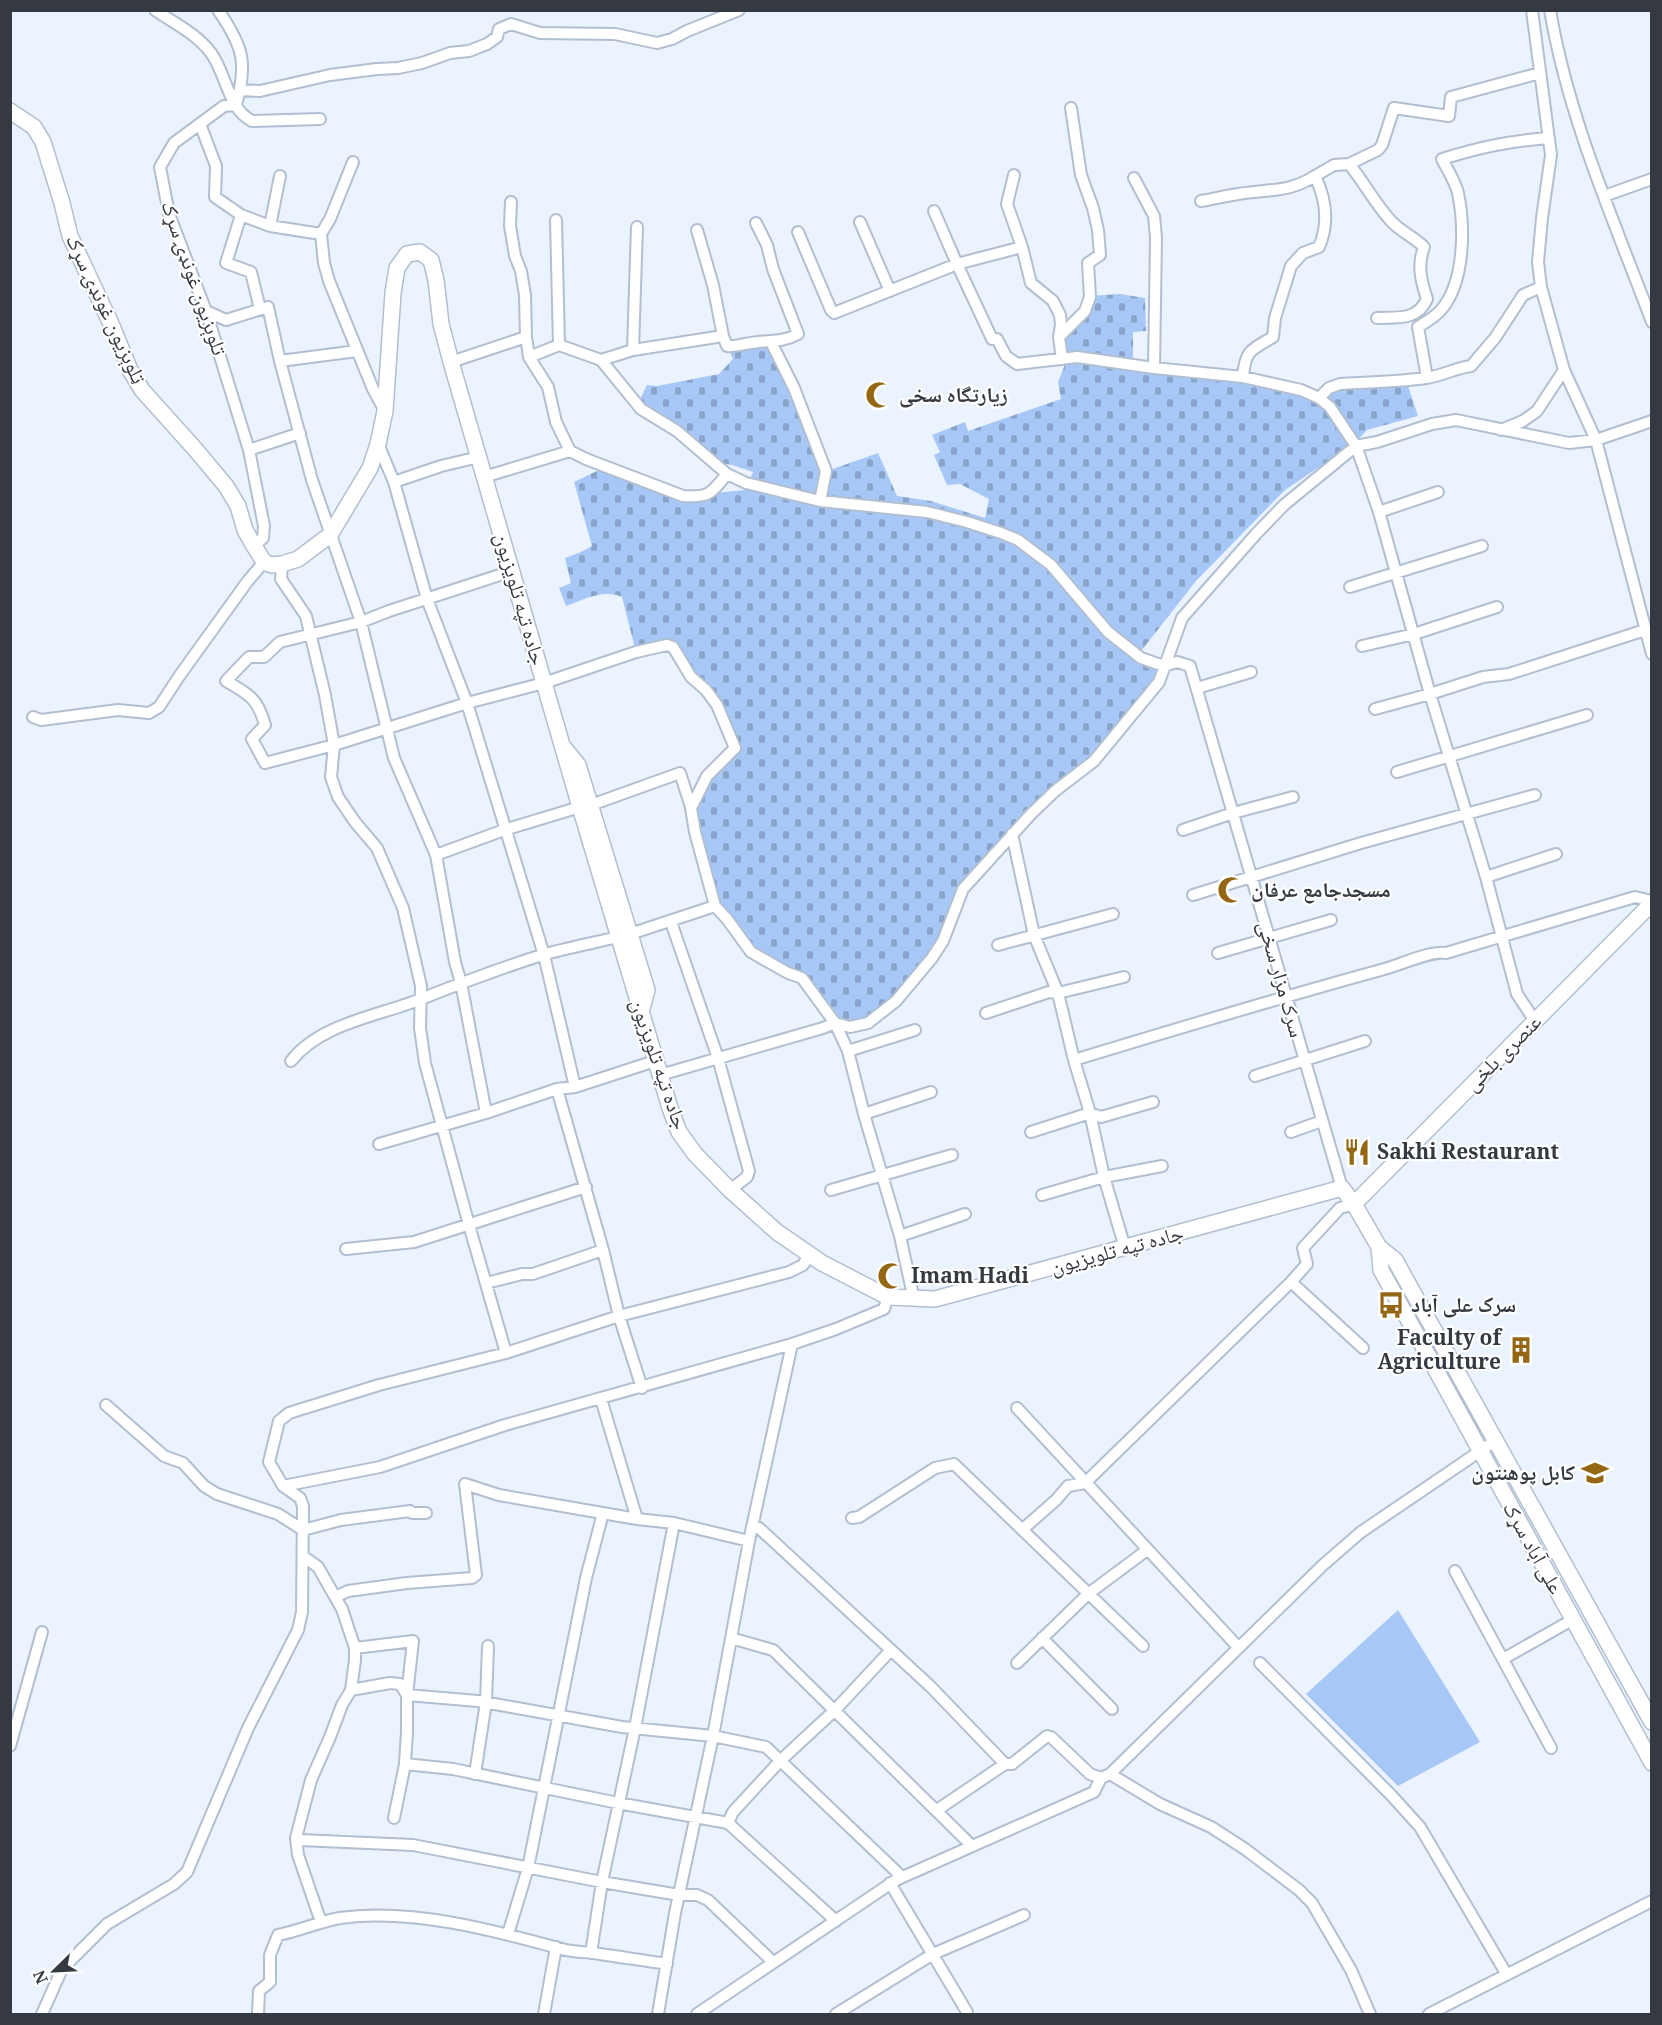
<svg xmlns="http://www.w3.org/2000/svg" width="1662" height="2025" font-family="Georgia,'Noto Naskh Arabic',serif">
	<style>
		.grass { fill: #a7c8f6 }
		.cemetery { fill: url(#cemetery-stones) }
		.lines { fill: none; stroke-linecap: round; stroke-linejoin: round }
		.street-casing { stroke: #b1bfd1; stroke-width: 14 }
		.secondary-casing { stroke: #b1bfd1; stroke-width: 18 }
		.street { stroke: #fff; stroke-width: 10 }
		.secondary { stroke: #fff; stroke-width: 15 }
		.labels { text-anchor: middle; stroke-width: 4.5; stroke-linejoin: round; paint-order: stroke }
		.street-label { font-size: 21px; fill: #353a42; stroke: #fff }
		.poi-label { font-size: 21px; font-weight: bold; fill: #353a42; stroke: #fff; text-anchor: start }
	</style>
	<defs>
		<pattern id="cemetery-stones" width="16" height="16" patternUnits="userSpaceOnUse" patternTransform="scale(1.5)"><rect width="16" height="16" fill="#a7c8f6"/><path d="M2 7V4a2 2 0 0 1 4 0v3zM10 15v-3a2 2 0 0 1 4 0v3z" fill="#89a3c9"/></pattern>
	</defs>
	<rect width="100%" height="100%" fill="#ebf3ff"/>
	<path class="grass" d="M1398 1610 1480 1742 1398 1786 1306 1694Z"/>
	<path class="cemetery" d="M1120 294 1145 298 1146 331 1133 332V364L1297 387 1319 404 1335 389 1405 377 1418 416 1367 430 1355 443 1285 490 1196 581 1134 660 1148 668 1164 666 1159 682 1094 761 1055 791 963 889 932 958 868 1023H835L802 978 751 952 715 906 695 832V798L735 748 717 705 673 647 636 652 622 597C603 589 585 599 566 606L559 588 571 583 565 558 581 552 592 546 574 482 601 469 675 497 745 490 753 472 732 465 708 461 636 407 647 385 657 386 719 374 733 359 727 346 771 342 827 471 878 453 897 496 931 501 985 518 989 499 960 484 947 485 934 455 940 452 932 435 965 422 968 431 1061 399 1058 382 1064 367 1059 334 1090 296Z"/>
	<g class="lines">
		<defs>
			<path id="street" d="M155 10C174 23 197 34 211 53 226 73 228 109 252 121L320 119
				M218 10C243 46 248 63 236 105L224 106 174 143 160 167 169 214 206 311 249 450 264 526 263 538 254 546
				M1532 10 1551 155 1542 218 1538 262 1541 287 1564 370 1596 440 1652 654
				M1550 10C1568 117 1614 221 1652 322
				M240 90 260 91 330 75 377 69 398 68 422 63 450 53 469 51 487 44 497 37 499 29 511 24 540 33 615 34 657 43 672 39 687 31 739 10
				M200 124 216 166 215 197 241 215 226 263 251 272 260 309
				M353 162 330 219 321 234 324 263 329 281 373 389 385 411
				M1349 164 1378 150 1382 145 1394 108 1449 116 1451 97 1540 73
				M1014 175 1007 204 1022 247
				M1315 176 1334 165 1349 164C1364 182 1375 204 1391 221 1401 232 1414 237 1424 247 1417 265 1421 281 1427 299 1417 321 1398 317 1377 318
				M1134 178 1154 216 1156 238 1154 368
				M1604 196 1652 179
				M1201 201C1213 199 1225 196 1238 194 1267 189 1289 193 1315 176 1326 199 1329 224 1319 247L1303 253 1291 266 1275 318 1273 337C1251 350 1245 350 1243 377
				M511 202 510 226 515 256 521 271 525 295 526 337 529 357 548 387 556 422 570 451 586 459 683 496C710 498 711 493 727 474
				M934 211 957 264 1022 247 1031 283 1053 301 1060 315 1061 325 1059 337 1062 359
				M241 215 270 226 321 234
				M556 220 559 345
				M860 222 890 291
				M270 226 280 176
				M697 230 713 285 723 336
				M798 232 831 310 834 313 957 264 992 339H997L1006 356 1017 364 1077 357 1154 368 1243 377 1301 390 1319 398 1330 407 1356 446 1379 512 1430 694 1486 877 1517 994 1535 1021
				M206 311 226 320 268 307 280 361 312 480 361 622 394 758 436 855 455 962 461 983 486 1113
				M1059 337 1085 311 1090 297 1088 263 1100 255 1098 230 1093 208 1081 175 1071 108
				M771 342 794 388 826 471 820 501
				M633 350 637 227
				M529 357 559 345 601 360 633 350 723 336 727 346C736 347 743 344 751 343 768 340 782 343 798 334L773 269 767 245 756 223
				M601 360 641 409 677 431 727 474 746 483 820 501 927 512 967 522 1001 533 1018 540 1051 565 1108 632 1141 658 1164 666 1177 662 1190 666 1342 1188
				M280 361 357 351
				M451 362 526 337
				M1427 378 1418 327C1426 322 1435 317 1441 310 1465 282 1465 227 1458 193 1455 181 1447 169 1442 159 1481 147 1509 141 1549 138
				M1319 398 1329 388 1340 384C1368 382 1397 382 1426 378 1442 376 1455 368 1471 366L1495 338 1523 295 1541 287
				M1501 430 1523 421 1537 411 1564 370
				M378 444 394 482 427 599 467 703 544 955 575 1087
				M249 450 300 433
				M484 477 570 451
				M394 482 441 466 479 457
				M1379 512 1438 492
				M282 564 281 579 306 616 325 695 334 745 331 777 338 797 355 822 377 848 403 908 421 986 420 1028 425 1063 469 1225 506 1353
				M512 571 389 611 361 622 280 642 264 657H249L226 681C249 694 258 699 265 725L252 739 265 763 334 745 467 703 544 683 636 652 667 645 673 647 691 677 706 690 717 705 735 748 707 776 691 808 695 832 715 906 727 919 751 952 788 973 802 978 835 1023 850 1027 868 1023 896 1001 932 958 943 941 963 889 1031 814 1055 791 1094 761 1159 682 1182 618 1256 534 1284 505 1356 446 1377 442 1432 424 1456 420 1569 443 1596 440 1652 421
				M1350 587 1482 546
				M1362 646 1414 634 1497 607
				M1197 688 1251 672
				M1375 709 1430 694 1483 677 1509 674 1645 630
				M33 717 41 720 118 710 149 713 159 707 180 675 247 582 264 562
				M1397 772 1587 715
				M591 805 680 773 691 807
				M1183 830 1233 813 1293 797
				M1012 834 1034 935 1058 993 1074 1060 1090 1113 1104 1177 1125 1248
				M436 855 504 830 580 807
				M1486 877 1556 854
				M1193 895 1361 843 1535 795
				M671 922 718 1058 749 1171 747 1177 730 1190
				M630 934 715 906
				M998 945 1113 914
				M1218 953 1331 920
				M986 1013 1049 992 1058 993 1124 977
				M835 1023 848 1051 864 1114 900 1236 914 1300
				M848 1051 915 1030
				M1074 1060C1176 1029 1278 998 1381 970 1398 966 1431 950 1446 953L1635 897 1652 901
				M291 1061C321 1023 379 1016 421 999 461 983 501 968 542 955 567 948 593 943 618 937
				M660 1075 823 1028 835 1023
				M1255 1076 1365 1041
				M557 1089 603 1250 619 1316 642 1388
				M864 1114 931 1092
				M1031 1132 1090 1113 1101 1117 1153 1102
				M1291 1132 1322 1121
				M379 1144 486 1113 557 1089 575 1087 655 1061
				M831 1190 952 1155
				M1042 1195 1104 1177 1162 1166
				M900 1236 965 1214
				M346 1249 414 1242 586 1187
				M810 1254 803 1265 789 1272 619 1316 506 1353 379 1385 289 1413 279 1421 269 1462 283 1486 380 1467 505 1425 792 1344 836 1329 884 1309 888 1297
				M1291 1282 1363 1348
				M486 1283 522 1274H533L603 1250
				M601 1399 637 1519
				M106 1405 164 1456 183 1463 204 1486 217 1494 278 1514 303 1530 341 1520 410 1511 412 1513H426
				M1017 1408 1238 1647
				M852 1518 859 1517 935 1468 954 1464 1143 1646
				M753 1527 759 1528 931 1687 1005 1764H1012L1047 1736 1051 1737 1090 1774 1101 1778
				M1023 1529 1056 1500 1068 1486 1085 1483 1291 1282 1307 1264 1303 1248 1340 1208 1354 1204
				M303 1556 318 1567 342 1609 355 1648V1660L351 1690 342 1705 330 1737 311 1780 296 1838 300 1840 413 1845 602 1882 679 1895H697L708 1900 773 1962
				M1455 1571 1551 1748
				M335 1597 348 1591 407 1583 472 1578 476 1575 465 1484 499 1495 637 1519 674 1523 749 1541
				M731 1638 773 1650 971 1845
				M1042 1638 1112 1709
				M355 1648 413 1641 407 1695V1732L405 1764
				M1503 1659 1572 1620
				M1017 1663 1088 1594 1147 1550
				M1260 1663 1392 1796 1420 1827 1507 1975
				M351 1690 390 1683 400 1684 407 1695 478 1701 622 1727 713 1736 766 1747 901 1876
				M10 1746 42 1632
				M475 1774 486 1702 488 1646
				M1110 1774 1160 1804 1211 1827 1245 1849 1299 1890 1312 1903 1351 1970 1370 2014
				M937 1810 1005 1764
				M394 1818 405 1764 453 1769 618 1803 728 1823 836 1921
				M728 1823 733 1812 780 1761 835 1710 891 1650
				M296 1838 298 1855 321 1922
				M890 1883 967 2012
				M508 1934 528 1868 586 1578 603 1513
				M591 1953 602 1882 635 1728 674 1523
				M42 2014 62 1969 107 1924 174 1884 187 1872 248 1728 298 1630 302 1612 303 1506 300 1498 283 1486
				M258 2014 259 1991 270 1982V1955L278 1935C299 1931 318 1922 340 1918 411 1908 493 1930 562 1949 572 1952 583 1952 594 1953 618 1957 642 1960 667 1964
				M544 2014 556 1947
				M658 2014 675 1913 713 1736 749 1541 792 1344
				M697 2014 896 1880 1094 1792 1101 1778 1110 1774 1323 1565 1361 1532 1495 1441
				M836 2014 933 1954 1024 1915
				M1429 2014 1652 1901"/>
			<path id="secondary" d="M10 111 34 127 43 142 62 203 70 236 112 326 130 370 142 390 195 449 226 486 238 506 245 530 254 546 264 562 272 565 282 564 298 559 330 535 370 468 378 444 385 411 393 293 397 268 407 254 420 252 431 260 436 280 441 324 451 362 580 807 670 1108 679 1132 695 1154 730 1190 777 1232 822 1263 888 1297 935 1299 1342 1188 1354 1204 1379 1247 1381 1270 1652 1763
				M565 749 578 765 647 990 641 1012
				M1354 1204 1652 903
				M1379 1247 1395 1260 1652 1722"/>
		</defs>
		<use href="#street" class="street-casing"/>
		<use href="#secondary" class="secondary-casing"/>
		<use href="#street" class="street"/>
		<use href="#secondary" class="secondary"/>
	</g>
	<defs>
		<symbol id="mosque-bare" viewBox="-9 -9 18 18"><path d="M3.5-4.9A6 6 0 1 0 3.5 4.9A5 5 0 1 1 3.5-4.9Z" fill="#946714" stroke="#fff" stroke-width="2.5" paint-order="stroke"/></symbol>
		<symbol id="restaurant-bare" viewBox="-9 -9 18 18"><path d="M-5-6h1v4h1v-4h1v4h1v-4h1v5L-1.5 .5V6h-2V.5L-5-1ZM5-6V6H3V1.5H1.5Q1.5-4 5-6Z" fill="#946714" stroke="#fff" stroke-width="2.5" paint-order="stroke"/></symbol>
		<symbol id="bus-bare" viewBox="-9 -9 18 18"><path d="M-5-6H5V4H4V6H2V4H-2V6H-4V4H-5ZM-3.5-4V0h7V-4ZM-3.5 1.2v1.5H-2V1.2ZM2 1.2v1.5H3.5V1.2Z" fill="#946714" stroke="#fff" stroke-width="2.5" paint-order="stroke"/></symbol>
		<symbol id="building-bare" viewBox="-9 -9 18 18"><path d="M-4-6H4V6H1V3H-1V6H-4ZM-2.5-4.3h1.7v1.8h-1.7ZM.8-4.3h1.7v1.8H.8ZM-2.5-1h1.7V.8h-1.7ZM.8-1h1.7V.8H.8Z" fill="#946714" stroke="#fff" stroke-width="2.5" paint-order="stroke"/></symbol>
		<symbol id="university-bare" viewBox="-9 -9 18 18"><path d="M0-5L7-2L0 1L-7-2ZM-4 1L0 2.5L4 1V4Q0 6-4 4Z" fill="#946714" stroke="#fff" stroke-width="2.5" paint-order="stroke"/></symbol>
	</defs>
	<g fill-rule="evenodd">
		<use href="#mosque-bare" x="860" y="376" width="38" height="38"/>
		<use href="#mosque-bare" x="1212" y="871" width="38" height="38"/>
		<use href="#restaurant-bare" x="1338" y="1133" width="38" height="38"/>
		<use href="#mosque-bare" x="872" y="1257" width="38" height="38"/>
		<use href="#bus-bare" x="1372" y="1286" width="38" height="38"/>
		<use href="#building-bare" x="1502" y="1331" width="38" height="38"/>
		<use href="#university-bare" x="1576" y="1454" width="38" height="38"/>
	</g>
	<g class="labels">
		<g class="street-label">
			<text transform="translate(194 278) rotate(71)" y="7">تلوېزيون غونډۍ سړک</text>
			<text transform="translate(106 309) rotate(65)" y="7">ټلوېزيون غونډۍ سړک</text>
			<text transform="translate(520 599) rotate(74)" y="7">جاده تپه تلویزیون</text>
			<text transform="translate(1281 979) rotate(74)" y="7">سرک مزار سخی</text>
			<text transform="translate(1503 1053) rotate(-45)" y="7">عنصری بلخی</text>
			<text transform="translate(659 1064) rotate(71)" y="7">جاده تپه تلویزیون</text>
			<text transform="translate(1117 1250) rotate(-15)" y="7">جاده تپه تلویزیون</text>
			<text transform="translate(1533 1548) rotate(61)" y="7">علی آباد سړک</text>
		</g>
		<g class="poi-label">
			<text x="899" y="402">زیارتگاه سخی</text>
			<text x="1251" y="897">مسجدجامع عرفان</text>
			<text x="1377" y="1159">Sakhi Restaurant</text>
			<text x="911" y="1283">Imam Hadi</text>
			<text x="1411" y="1312">سرک علی آباد</text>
			<text x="1501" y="1345" text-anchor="end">Faculty of<tspan x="1501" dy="24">Agriculture</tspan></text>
			<text x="1575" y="1480" text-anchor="end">کابل پوهنتون</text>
		</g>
	</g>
	<rect width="1662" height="2025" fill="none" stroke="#353a42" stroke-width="24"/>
	<g transform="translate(54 1971) rotate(246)" stroke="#ffffff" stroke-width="4.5" paint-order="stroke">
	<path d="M0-4.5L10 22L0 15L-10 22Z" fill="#353a42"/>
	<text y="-9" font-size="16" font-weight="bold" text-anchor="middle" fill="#353a42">N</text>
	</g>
</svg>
